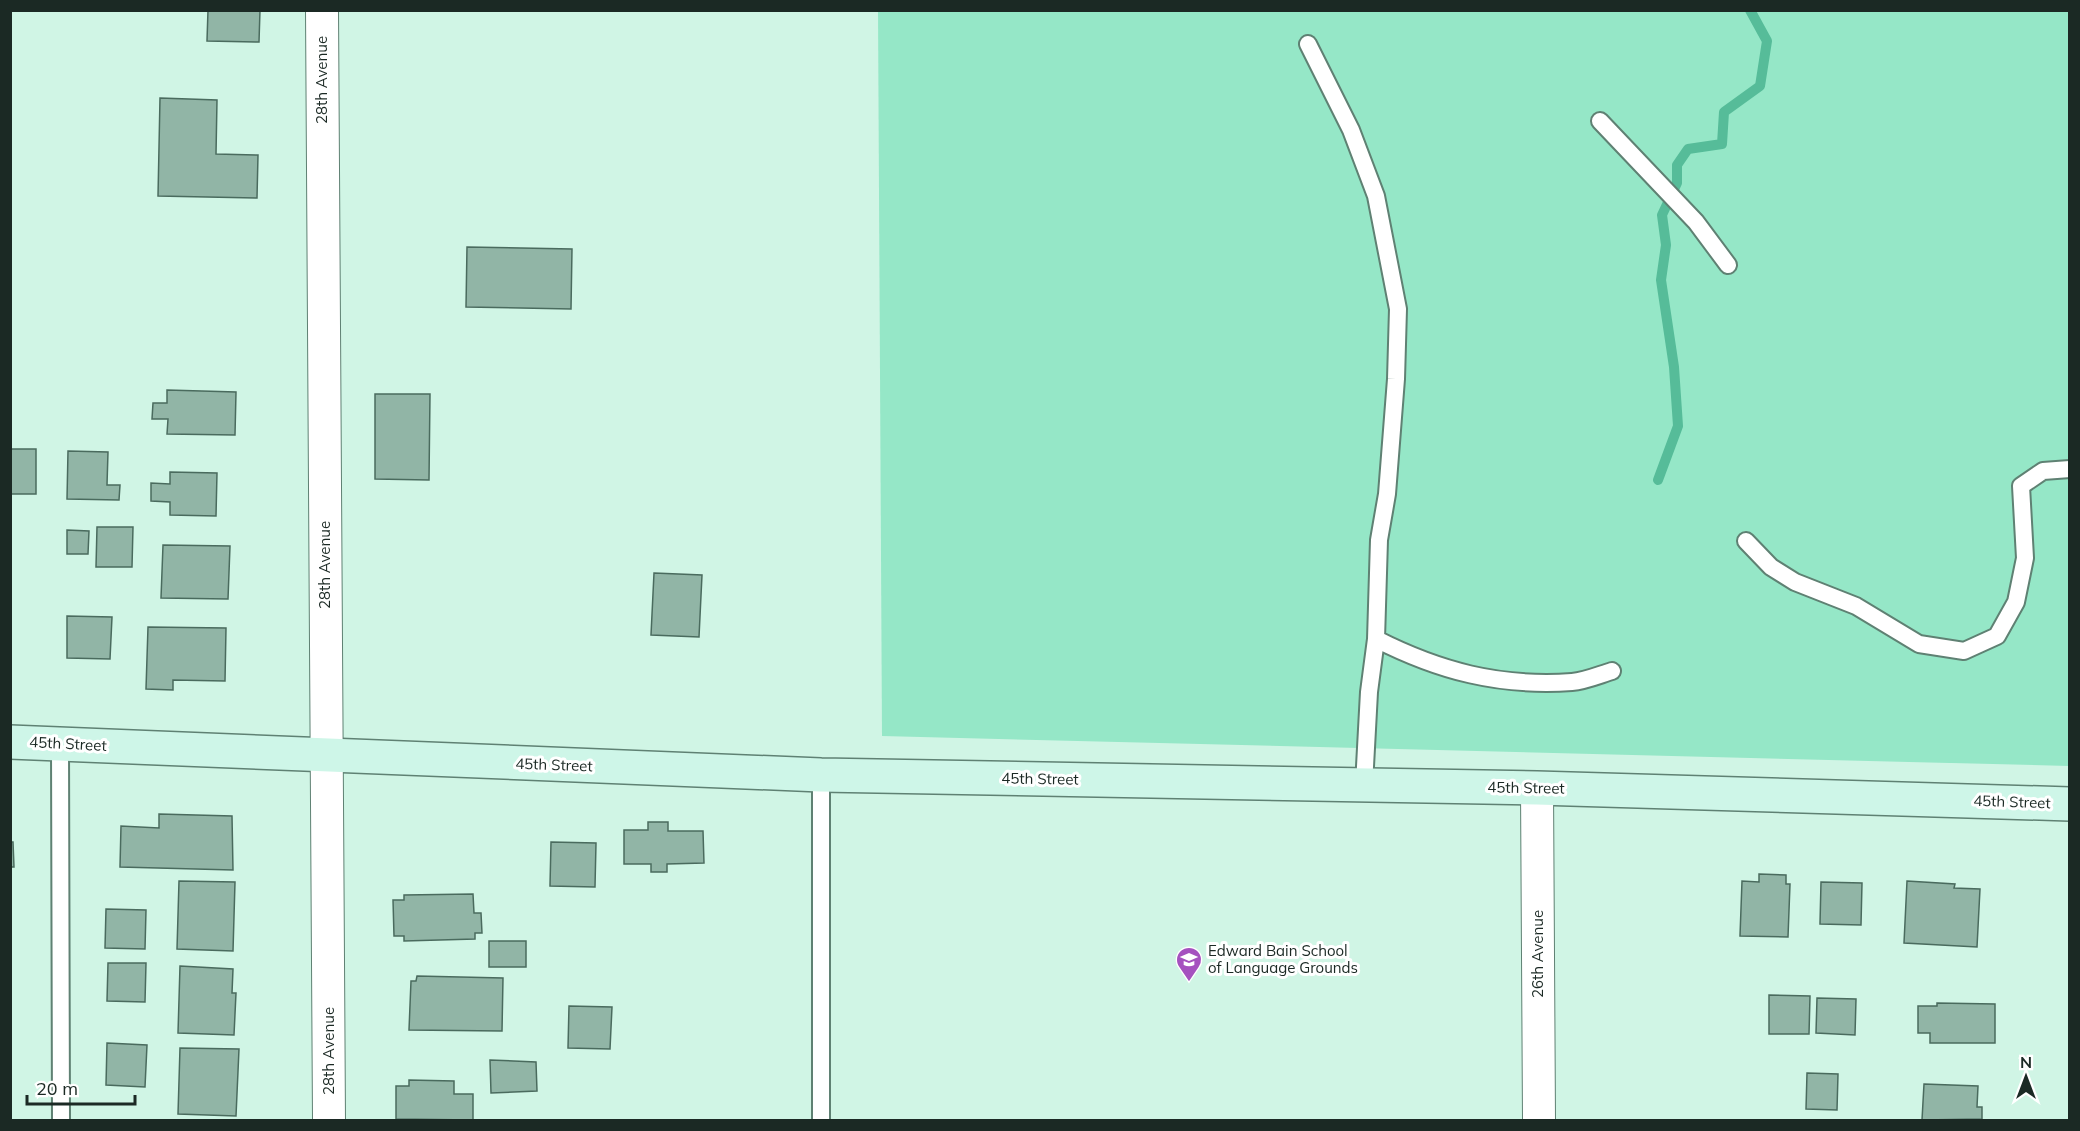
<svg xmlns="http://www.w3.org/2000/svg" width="2080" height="1131" font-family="Mulish,sans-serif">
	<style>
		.grass { fill: #95e7c7 }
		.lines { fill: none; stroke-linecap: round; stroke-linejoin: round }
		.stream { stroke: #56bc99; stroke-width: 10 }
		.building { fill: #91b5a6; stroke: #4a6b5e; stroke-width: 1.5 }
		.lane-casing { stroke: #5f8173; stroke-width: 20 }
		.street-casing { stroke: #5f8173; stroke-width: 34 }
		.secondary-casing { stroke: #5f8173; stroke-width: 36 }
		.lane { stroke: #fff; stroke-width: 16 }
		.street { stroke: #fff; stroke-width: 32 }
		.secondary { stroke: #cef6e8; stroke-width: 33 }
		.labels { text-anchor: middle; stroke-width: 6; stroke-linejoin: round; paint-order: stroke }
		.street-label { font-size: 15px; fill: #1b2924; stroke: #fff }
		.poi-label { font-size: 15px; fill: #1b2924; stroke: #fff; text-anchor: start }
	</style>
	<rect width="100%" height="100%" fill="#d0f5e5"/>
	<path class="grass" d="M878 11H2069V766L882 736Z"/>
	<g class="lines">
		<path class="stream" d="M1658 480 1678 426 1674 367 1661 280 1666 245 1662 215 1677 183V165L1688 149 1722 144 1724 112 1760 86 1767 41 1750 10"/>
	</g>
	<path class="building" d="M208 10H260L259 42 207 41Z
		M160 98 217 100 216 154 258 155 257 198 158 196Z
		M467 247 572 249 571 309 466 307Z
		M167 390 236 392 235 435 167 434 168 419H152L153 403H167Z
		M375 394H430L429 480 375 479Z
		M10 449H36V494H10Z
		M68 451 108 452 107 485H120L119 500 67 499Z
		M170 472 217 473 216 516 170 515V502L151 501V483L170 484Z
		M97 527H133L132 567H96Z
		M67 530 89 531 88 554H67Z
		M163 545 230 546 228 599 161 598Z
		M654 573 702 575 699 637 651 635Z
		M67 616 112 617 110 659 67 658Z
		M148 627 226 628 225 681 173 680V690L146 689Z
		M159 814 232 816 233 870 120 867 121 826 159 828Z
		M648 822H668V831H703L704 863 667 864V872H651V864H624V830H648Z
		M10 842H13L14 867H10Z
		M551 842 596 843 595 887 550 886Z
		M1759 874 1786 875V884H1790L1788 937 1740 936 1742 881 1759 882Z
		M179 881 235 882 233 951 177 949Z
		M1907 881 1955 884 1954 888 1980 889 1977 947 1904 943Z
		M1821 882 1862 883 1861 925 1820 924Z
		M473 894 474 913H481L482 933H475V939L404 941V936H394L393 900H404V895Z
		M106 909 146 910 145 949 105 948Z
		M489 941H526V967H489Z
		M108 963H146L145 1002 107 1001Z
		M180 966 233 969 232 993H236L234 1035 178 1033Z
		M417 976 503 978 502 1031 409 1030 411 981H416Z
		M1769 995 1810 996 1809 1034H1769Z
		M1817 998 1856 999 1855 1035 1816 1033Z
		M1937 1003 1995 1004V1043H1930V1033H1918V1006H1937Z
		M569 1006 612 1007 610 1049 568 1048Z
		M107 1043 147 1045 145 1087 106 1085Z
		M180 1048 239 1049 236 1116 178 1114Z
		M490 1060 536 1062 537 1091 491 1093Z
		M1807 1073 1838 1074 1837 1110 1806 1109Z
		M409 1080 454 1081V1094H473V1120L396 1119V1086H409Z
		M1924 1084 1978 1086 1977 1107H1982V1119L1922 1120Z"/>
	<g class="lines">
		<defs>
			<path id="lane" d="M1308 44 1351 130 1376 196 1398 309 1396 379 1387 494 1379 540 1376 639 1369 692 1364 785
				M1600 121 1696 222 1728 265
				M1746 541 1771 567 1795 582 1856 606 1919 644 1964 651 1997 636 2016 602 2025 558 2021 486 2043 471 2070 469
				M1376 639C1439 671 1499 687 1572 682 1585 681 1599 675 1612 671
				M60 744 61 1120
				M821 1120V775"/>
			<path id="street" d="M322 10 329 1120
				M1537 788 1539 1120"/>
			<path id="secondary" d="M10 742 821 775 1537 788 2070 804"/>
		</defs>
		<use href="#lane" class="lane-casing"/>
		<use href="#street" class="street-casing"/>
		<use href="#secondary" class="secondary-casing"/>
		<use href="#lane" class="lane"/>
		<use href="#street" class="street"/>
		<use href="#secondary" class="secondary"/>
	</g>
	<defs>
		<symbol id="school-pin" viewBox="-11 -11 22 30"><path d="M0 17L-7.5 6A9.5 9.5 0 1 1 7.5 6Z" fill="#a551bf" stroke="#fff"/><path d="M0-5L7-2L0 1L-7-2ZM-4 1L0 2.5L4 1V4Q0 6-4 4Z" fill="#fff"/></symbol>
	</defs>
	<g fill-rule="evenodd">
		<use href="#school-pin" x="1174" y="945" width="30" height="40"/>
	</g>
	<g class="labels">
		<g class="street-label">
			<text transform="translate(322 80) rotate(-90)" y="5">28th Avenue</text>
			<text transform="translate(325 565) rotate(-90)" y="5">28th Avenue</text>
			<text transform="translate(68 744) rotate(3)" y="5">45th Street</text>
			<text transform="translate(554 765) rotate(2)" y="5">45th Street</text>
			<text transform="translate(1040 779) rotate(1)" y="5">45th Street</text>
			<text transform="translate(1526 788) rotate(1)" y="5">45th Street</text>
			<text transform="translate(2012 802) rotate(2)" y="5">45th Street</text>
			<text transform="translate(1538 954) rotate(-90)" y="5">26th Avenue</text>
			<text transform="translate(329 1051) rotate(-90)" y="5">28th Avenue</text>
		</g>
		<g class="poi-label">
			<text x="1208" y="956">Edward Bain School<tspan x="1208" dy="17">of Language Grounds</tspan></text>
		</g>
	</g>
	<rect width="2080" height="1131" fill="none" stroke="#1b2924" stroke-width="24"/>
	<g transform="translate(2026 1077)" stroke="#ffffff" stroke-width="4.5" paint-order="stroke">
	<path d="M0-4.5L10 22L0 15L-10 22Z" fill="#1b2924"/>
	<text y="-9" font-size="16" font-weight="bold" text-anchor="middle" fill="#1b2924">N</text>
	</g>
	<path d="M27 1095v9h108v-9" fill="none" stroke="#1b2924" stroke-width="3"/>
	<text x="36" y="1095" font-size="18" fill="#1b2924" stroke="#ffffff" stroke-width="4.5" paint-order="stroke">20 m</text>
</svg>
